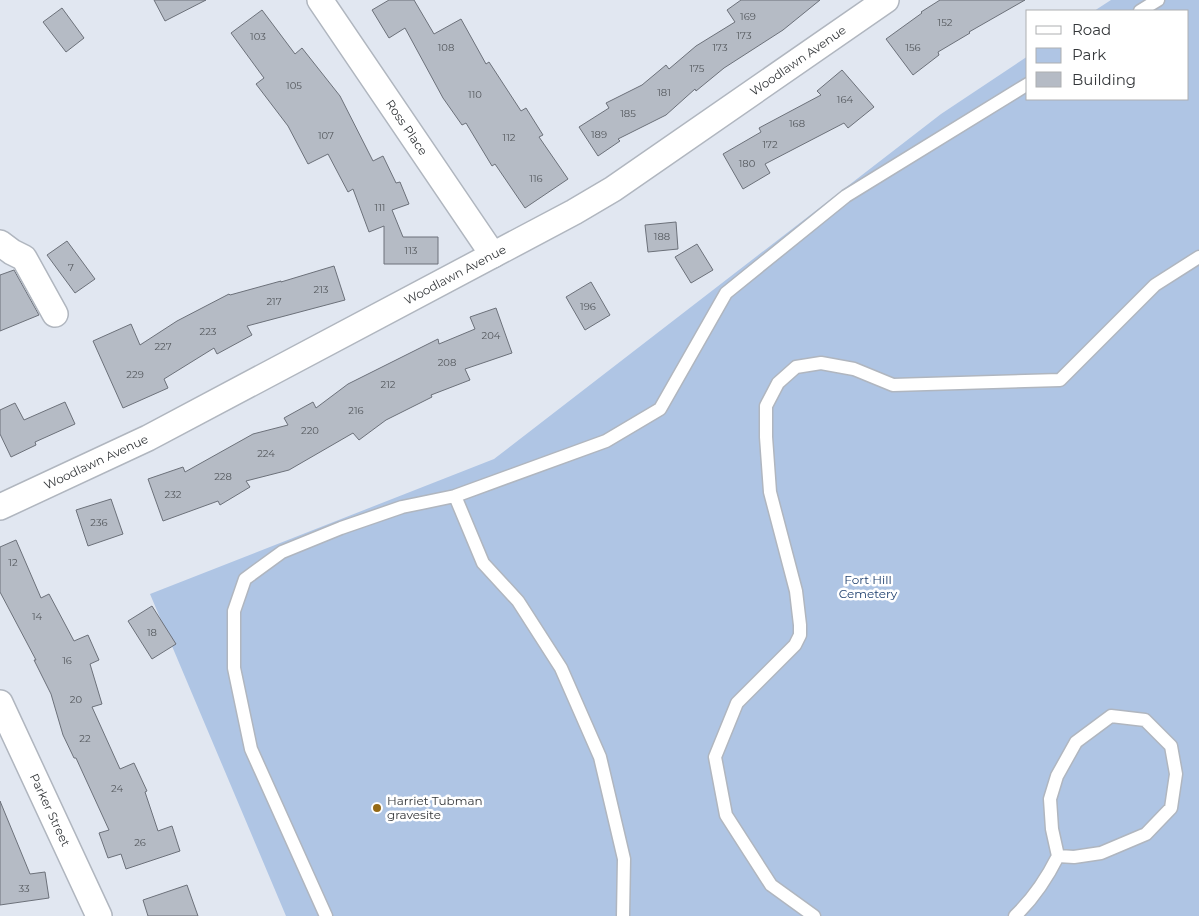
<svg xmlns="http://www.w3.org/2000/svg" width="1199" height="916" font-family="Montserrat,sans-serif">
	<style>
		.green { fill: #afc5e4 }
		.building { fill: #b5bbc5; stroke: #6c717a }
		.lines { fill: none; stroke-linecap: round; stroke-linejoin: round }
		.service-casing { stroke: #b0b6bf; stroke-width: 15 }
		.minor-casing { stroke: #b0b6bf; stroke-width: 28 }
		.service { stroke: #fff; stroke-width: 12 }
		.minor { stroke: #fff; stroke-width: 25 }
		.poi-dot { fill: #956a16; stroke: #fff; stroke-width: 2 }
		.labels { text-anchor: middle; stroke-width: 5; stroke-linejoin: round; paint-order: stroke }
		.number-label { font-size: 10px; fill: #55595e }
		.street-label { font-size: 12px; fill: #35383b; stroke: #fff }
		.park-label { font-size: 12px; fill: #1f406f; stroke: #fff }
		.poi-label { font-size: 12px; fill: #35383b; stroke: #fff; text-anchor: start }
	</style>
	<rect width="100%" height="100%" fill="#e1e7f1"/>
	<path class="green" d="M1111 0H1199V916H286L150 594 494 459 941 114 1028 56V99H1188V11H1094Z"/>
	<path class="building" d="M154 0H206L165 21Z
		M389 0H414L434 34 461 19 486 64 489 62 521 111 526 108 543 135 539 137 568 179 525 208 495 164 492 166 466 123 462 125 443 98 405 28 389 38 372 10Z
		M741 0H820L783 30 724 68 696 91 695 89 666 115 618 139 620 141 598 156 579 127 609 108 606 103 642 85 666 65 669 69 696 46 735 22 727 10Z
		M940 0H1025L969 32 970 33 938 52 939 55 913 75 886 39 922 13 921 12Z
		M62 8 84 38 66 52 43 22Z
		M262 10 295 54 302 48 340 96 373 161 383 156 396 183 400 182 409 204 392 210 403 237H438V264H384V226L369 232 353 189 348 192 328 154 308 164 288 126 256 84 264 78 231 33Z
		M842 70 874 107 848 128 844 123 765 164 770 173 743 189 723 154 761 132 759 128 821 95 817 91Z
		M676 222 678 249 648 252 645 225Z
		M67 241 95 279 75 293 47 255Z
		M697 244 713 270 691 283 675 257Z
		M334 266 345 300 247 326 252 335 217 354 214 348 164 379 168 388 123 408 93 341 131 324 140 345 177 321 229 294 230 295 281 281V282Z
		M14 270 39 315 0 331V275Z
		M591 282 610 315 585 330 566 297Z
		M496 308 512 353 465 369 470 380 431 395 432 397 386 420 359 440 353 433 289 470 246 481 250 487 220 505 218 501 163 521 148 479 183 467 185 472 253 434 288 425 284 418 313 402 316 408 348 384 438 339 439 344 475 329 470 317Z
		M65 402 75 424 35 442 36 445 11 457 0 434V410L15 403 24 420Z
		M111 499 123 534 88 546 76 510Z
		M16 540 41 598 49 594 74 641 88 635 99 660 90 664 102 704 92 707 120 769 134 763 147 791 145 792 158 831 172 826 180 851 126 869 121 854 108 858 99 833 109 830 76 758H74L63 735 51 694 34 660H36L0 592V547Z
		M152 606 176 644 152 659 128 621Z
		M0 801 30 874 45 872 49 898 0 905Z
		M187 885 198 916H148L143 900Z"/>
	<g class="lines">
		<defs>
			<path id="service" d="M1140 11 1158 0
				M326 916 251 749 234 668V611L245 579 282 552 341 528 402 507 455 496
				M623 916 624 859 600 757 561 668 518 601 483 563 455 496 606 441 660 409 726 293 846 196 1028 84
				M814 916 771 885 726 815 715 757 737 703 795 645 800 635V625L796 591 770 492 766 437V406L778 383 796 367 821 363 854 369 893 385 1060 380 1155 285 1199 257
				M1015 916C1033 899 1047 878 1058 856L1052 829 1050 799 1057 776 1076 742 1111 716 1145 720 1171 746 1176 774 1171 808 1146 834 1101 853 1074 857 1058 856"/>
			<g id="minor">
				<path id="s1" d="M320 0 493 255"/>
				<path d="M0 243 12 252 24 258 55 314"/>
				<path id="s2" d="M0 507 148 438 574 212 613 189 886 0"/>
				<path id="s3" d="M0 703 99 916"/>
			</g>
		</defs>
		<use href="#service" class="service-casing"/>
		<use href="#minor" class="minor-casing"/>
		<use href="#service" class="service"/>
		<use href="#minor" class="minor"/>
	</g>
	<circle class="poi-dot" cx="377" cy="808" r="5"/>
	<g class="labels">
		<g class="number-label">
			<text x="748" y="20">169</text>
			<text x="945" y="26">152</text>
			<text x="744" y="39">173</text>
			<text x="258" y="40">103</text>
			<text x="446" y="51">108</text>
			<text x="720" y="51">173</text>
			<text x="913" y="51">156</text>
			<text x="697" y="72">175</text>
			<text x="294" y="89">105</text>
			<text x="664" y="96">181</text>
			<text x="475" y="98">110</text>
			<text x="845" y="103">164</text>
			<text x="628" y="117">185</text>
			<text x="797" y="127">168</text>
			<text x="599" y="138">189</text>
			<text x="326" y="139">107</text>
			<text x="509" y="141">112</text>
			<text x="770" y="148">172</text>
			<text x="747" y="167">180</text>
			<text x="536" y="182">116</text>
			<text x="380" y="211">111</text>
			<text x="662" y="240">188</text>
			<text x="411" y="254">113</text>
			<text x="71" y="271">7</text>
			<text x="321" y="293">213</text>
			<text x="274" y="305">217</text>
			<text x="588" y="310">196</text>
			<text x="208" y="335">223</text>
			<text x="491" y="339">204</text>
			<text x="163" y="350">227</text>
			<text x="447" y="366">208</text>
			<text x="135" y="378">229</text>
			<text x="388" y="388">212</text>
			<text x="356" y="414">216</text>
			<text x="310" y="434">220</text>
			<text x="266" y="457">224</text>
			<text x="223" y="480">228</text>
			<text x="173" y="498">232</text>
			<text x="99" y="526">236</text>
			<text x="13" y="566">12</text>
			<text x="37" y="620">14</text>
			<text x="152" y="636">18</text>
			<text x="67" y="664">16</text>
			<text x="76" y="703">20</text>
			<text x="85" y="742">22</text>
			<text x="117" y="792">24</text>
			<text x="140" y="846">26</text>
			<text x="24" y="892">33</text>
		</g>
		<g class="street-label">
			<text dy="4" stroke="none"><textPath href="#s2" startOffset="916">Woodlawn Avenue</textPath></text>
			<text dy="4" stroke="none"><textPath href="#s1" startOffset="154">Ross Place</textPath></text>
			<text dy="4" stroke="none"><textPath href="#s2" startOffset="511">Woodlawn Avenue</textPath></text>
			<text dy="4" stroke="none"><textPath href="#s2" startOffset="106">Woodlawn Avenue</textPath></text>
			<text dy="4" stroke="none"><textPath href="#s3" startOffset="118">Parker Street</textPath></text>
		</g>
		<g class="park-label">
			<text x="868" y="584">Fort Hill<tspan x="868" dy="14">Cemetery</tspan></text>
		</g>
		<g class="poi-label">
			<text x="387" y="805">Harriet Tubman<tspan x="387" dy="14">gravesite</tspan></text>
		</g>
	</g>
	<rect x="1026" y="10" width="162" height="90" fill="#ffffff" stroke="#aeafb1"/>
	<rect x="1036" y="26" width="25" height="8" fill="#ffffff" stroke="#aeafb1"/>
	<text x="1072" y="35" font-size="15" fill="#35383b">Road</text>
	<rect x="1036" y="48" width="25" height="15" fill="#afc5e4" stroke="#aeafb1"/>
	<text x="1072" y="60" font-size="15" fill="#35383b">Park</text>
	<rect x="1036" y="72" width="25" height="15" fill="#b5bbc5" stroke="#aeafb1"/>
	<text x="1072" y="85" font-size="15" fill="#35383b">Building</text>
</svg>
